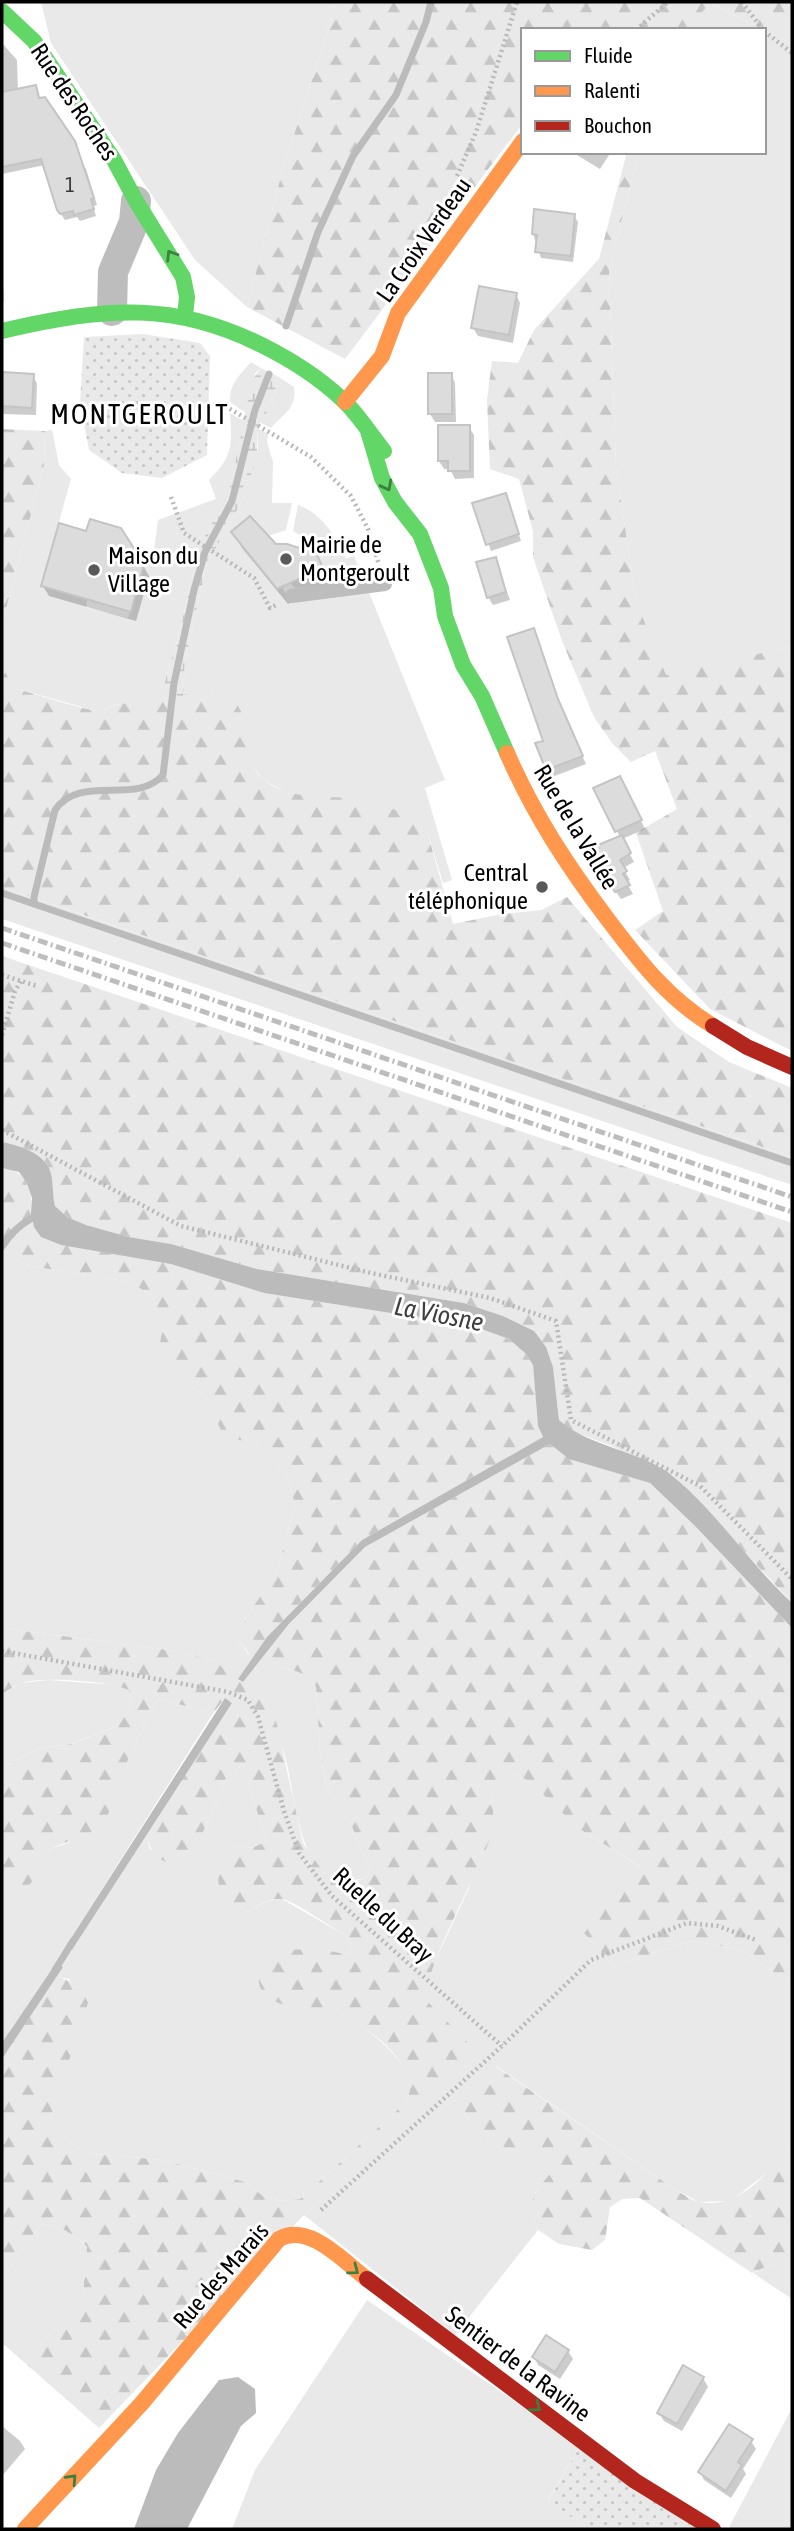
<svg xmlns="http://www.w3.org/2000/svg" width="794" height="2531" font-family="'Asap Condensed',sans-serif">
	<style>
		.grass { fill: #e9e9e9 }
		.forest { fill: url(#forest-firs) }
		.wetland { fill: url(#wetland-marsh) }
		.park { fill: url(#park-dots) }
		.water { fill: #bbb }
		.shadow { fill: #0003 }
		.lines { fill: none; stroke-linecap: round; stroke-linejoin: round }
		.stream { stroke: #bbb; stroke-width: 7 }
		.building { fill: #dcdcdc; stroke: #c4c4c4; stroke-width: 2 }
		.path { stroke: #b8b8b8; stroke-width: 4.5; stroke-dasharray: 2 3.5; stroke-linecap: butt }
		.lane { stroke: #bdbdbd; stroke-width: 14 }
		.street { stroke: #bdbdbd; stroke-width: 30 }
		.fast { stroke: #63d668; stroke-width: 16 }
		.slow { stroke: #ff974d; stroke-width: 16 }
		.jam { stroke: #b3261e; stroke-width: 16 }
		.rail { stroke: #bdbdbd; stroke-width: 5; stroke-dasharray: 10 3.5 2 3.5; stroke-linecap: butt }
		.oneway { stroke: #3b803e }
		.poi-dot { fill: #595959; stroke: #fff; stroke-width: 2.5 }
		.labels { text-anchor: middle; stroke-width: 6; stroke-linejoin: round; paint-order: stroke }
		.number-label { font-size: 21px; fill: #373737 }
		.street-label { font-size: 24px; fill: #000; stroke: #fff }
		.poi-label { font-size: 24px; fill: #000; stroke: #fff; text-anchor: start }
		.water-label { font-size: 26px; font-style: italic; fill: #3f3f3f; stroke: #fff }
		.quarter-label { font-size: 28px; letter-spacing: 2px; fill: #000; stroke: #fff }
	</style>
	<defs>
		<pattern id="forest-firs" width="22" height="20" patternUnits="userSpaceOnUse" patternTransform="scale(1.75)"><rect width="22" height="20" fill="#e9e9e9"/><path d="M5 1l3.5 6h-7zM16 11l3.5 6h-7z" fill="#c6c6c6"/></pattern>
		<pattern id="wetland-marsh" width="20" height="14" patternUnits="userSpaceOnUse" patternTransform="scale(1.75)"><rect width="20" height="14" fill="#e9e9e9"/><path d="M1 5h8M5 5V1M11 12h8M15 12V8" fill="none" stroke="#c6c6c6"/></pattern>
		<pattern id="park-dots" width="8" height="8" patternUnits="userSpaceOnUse" patternTransform="scale(1.75)"><rect width="8" height="8" fill="#e9e9e9"/><path d="M2 2h.1M6 6h.1" fill="none" stroke="#c6c6c6" stroke-width="1.8" stroke-linecap="round"/></pattern>
	</defs>
	<rect width="100%" height="100%" fill="#fff"/>
	<path class="grass" d="M41 2H337L282 172 247 307 195 260 51 43Z
		M710 3 764 30H687Z
		M764 30 792 44V661L788 647 665 676 636 601 616 468 609 270 639 152H764Z
		M251 362 261 368 255 373 246 413 230 402C229 384 240 375 251 362Z
		M277 376 294 387C297 409 284 413 271 428L259 422 273 403Z
		M230 413 244 421 228 498 225 508 211 523 195 565 180 630 165 681V697L115 705 100 712 14 688 2 666V624L44 465 45 431 52 430 59 465 71 479 41 586 87 599 86 607 128 618 144 564 154 550 158 520 216 499 209 480C233 456 232 446 230 413Z
		M257 428 268 434 267 442 273 462 272 503H292L286 530 268 536 277 545 287 544 295 550 306 545 302 537 293 531 298 505C324 515 334 535 346 559L354 556 365 582 296 588 290 583 282 587 287 596 368 590 445 780 425 788 452 880 443 883 426 827 359 799 307 797 286 792 263 780 251 763 240 708 219 695 183 696 185 661 207 564 241 503 258 449Z
		M2 887 792 1157V1185L2 919Z
		M2 1249 24 1265 131 1282 151 1296 166 1320 160 1342 180 1380 202 1393 224 1435 251 1443 270 1454 284 1471 295 1503 277 1572 246 1617 239 1640 248 1654 254 1656 238 1679 212 1660 169 1650 2 1628Z
		M261 1658 306 1675 316 1687 320 1751 326 1785 350 1822 370 1869 368 1877C294 1901 298 1792 283 1750 276 1728 261 1707 251 1687L243 1682Z
		M49 1680 116 1685 129 1690 130 1709 117 1726 71 1744 39 1748 2 1768V1694L20 1683Z
		M157 1699 206 1711 212 1715 66 1946 73 1949 146 1833 150 1850 203 1832 227 1776 243 1764 266 1842 251 1848 234 1846 247 1912 267 1901 282 1899 348 1937 352 1945 349 1952 344 1954 318 1948 308 2011C317 2012 327 2012 335 2014 362 2021 403 2056 411 2083 413 2091 409 2097 405 2103L300 2199 281 2201 263 2196 245 2182 163 2160 85 2153 62 2136 50 2118 60 2086 70 1979 56 1977 63 1967 56 1963 40 1987 2 2020V1890H25L36 1877 50 1849 68 1843 127 1762Z
		M511 1772 529 1781 578 1828 642 1868 584 1933 613 1966 692 1941 742 1950 792 1986V2143L769 2171 731 2201 699 2202 676 2190 496 2066 457 2100 481 2141 546 2157 553 2166 551 2175 535 2192V2222L538 2230 455 2335 304 2215 479 2055 428 2002 425 1996 431 1970 469 1888 492 1807V1788L500 1777Z
		M41 2224C57 2224 78 2235 87 2248L83 2295 25 2363 2 2343V2274L11 2266Z
		M792 2246V2299L753 2273 773 2264Z
		M367 2300 580 2446 548 2500 589 2529H232L255 2470Z
		M792 2408V2529H732L729 2527Z"/>
	<path class="forest" d="M337 2H792V44L710 3 687 30H523V123L345 359 247 307 282 172Z
		M627 152H639L609 270 616 468 636 601 666 675 788 647 792 661V1051L710 1009 635 930 663 911 636 833 677 809 655 751 631 762 612 743 594 717 562 641 533 557V531L519 479 490 469 487 400 492 361 518 363 534 330 599 259Z
		M2 429 45 431 44 465 2 624Z
		M2 666 14 688C28 692 93 713 102 711 107 710 111 706 117 705 142 699 198 690 223 696 258 704 237 761 265 781 293 801 326 795 358 799 384 802 404 814 426 827L453 924 502 914 541 910 567 897 677 1027 729 1062 792 1088V1157L2 887Z
		M2 956 792 1223V1603L673 1475 609 1445 571 1431 559 1420 553 1367 546 1347 503 1316 464 1303 257 1269 171 1244 129 1237 86 1225 67 1217 55 1206C52 1195 54 1178 49 1168 41 1152 18 1145 2 1142Z
		M2 1168C28 1171 33 1189 31 1213L171 1264 264 1293 473 1326 509 1339 526 1354 533 1365 538 1426 543 1437 362 1540 267 1637 254 1656 249 1654 239 1640 246 1617 277 1572 295 1503 284 1471 270 1454 251 1443 224 1436 202 1393 180 1380 163 1362 160 1342 165 1320 151 1296 131 1282 24 1265 2 1249Z
		M550 1444 570 1459 650 1483 695 1526 792 1628V1986L742 1950 692 1941 613 1966 584 1933 641 1867 578 1828 529 1781 511 1772C478 1787 499 1805 492 1832 484 1865 417 1979 428 2002L480 2055 304 2215 99 2428 25 2363 83 2295 87 2247C77 2235 57 2224 41 2224L11 2266 2 2274V2059L56 1977C73 1980 82 1987 88 2003L50 2118 62 2136 85 2153 163 2160 245 2182 263 2196 281 2201 300 2199 405 2103C413 2089 411 2083 404 2069 391 2044 365 2026 339 2016 329 2012 317 2013 307 2011 286 2006 254 2001 259 1973 261 1966 270 1957 274 1951L318 1948 344 1954 349 1952 352 1945 348 1937C335 1930 292 1899 281 1899 250 1898 254 1928 221 1899 217 1875 214 1863 234 1846L251 1848 266 1842 243 1764 227 1776 203 1832 179 1865C158 1862 151 1854 146 1833L232 1703 225 1698 212 1715 206 1711 157 1699 127 1762 107 1817 94 1831 50 1849 36 1877 25 1890H2V1768L39 1748 72 1744 117 1726 130 1709 129 1690C108 1681 44 1676 21 1683 14 1685 8 1691 2 1694V1628L169 1650 212 1660 251 1687 275 1716 303 1843 324 1873 353 1882 368 1877 370 1869 350 1822 326 1785 320 1751 316 1687 306 1675 261 1658 288 1625 365 1547Z
		M40 1987 2 2043V2020Z
		M495 2066 676 2190C683 2194 692 2201 700 2202 740 2210 770 2170 792 2143V2246L773 2264 752 2273 640 2198 622 2199 610 2207 605 2240 592 2250 559 2244 538 2230C533 2218 529 2202 537 2190 543 2181 550 2177 553 2166L546 2157 497 2151 481 2141 457 2100Z"/>
	<path class="wetland" d="M261 368 277 376 273 403 257 428V458L241 503 207 564 185 661 183 696 165 697V681L180 630 198 552 211 523 225 508 228 498 252 380Z"/>
	<path class="park" d="M143 334 200 343 210 356 207 455 162 478 122 473 89 450 80 403 84 337Z
		M580 2446 697 2529H589L548 2501Z"/>
	<path class="water" d="M2 1142C18 1145 41 1152 49 1168 54 1178 52 1195 55 1206L67 1217 86 1225 129 1237 171 1244 257 1269 464 1303 503 1316 534 1331 546 1347 553 1367 559 1420C588 1447 644 1451 674 1477 718 1514 750 1564 792 1603V1628L695 1526 650 1483 569 1459 550 1444 365 1547 288 1625 243 1682 238 1679 267 1637 362 1540 543 1437 538 1426 533 1365 526 1354 509 1339 473 1326 264 1293 171 1264 61 1245 41 1237 34 1227 31 1213 32 1198 27 1183 19 1172 2 1168Z
		M225 1698 232 1703 72 1950 66 1946Z
		M56 1963 63 1967 2 2059V2043Z
		M238 2377 255 2389 256 2413 241 2426 187 2529H134L156 2470 178 2433 219 2380Z"/>
	<path class="shadow" d="M2 43 17 60 18 91 36 87 40 100 86 169 97 205 93 206 96 216 80 221 77 217 65 220 58 210 45 165 2 174Z
		M572 152H611L600 169Z
		M574 216 578 222 573 262 541 258 533 234Z
		M2 276 4 301H2Z
		M516 294 520 303 513 343 478 336 473 328Z
		M2 374 33 375 37 384 36 415 2 414Z
		M451 374 455 383 456 422H435L430 414Z
		M469 427 474 435V478L455 479 450 469H444L439 461Z
		M506 495 521 541 491 551 474 504Z
		M233 532 275 546 299 550 310 545 331 585 288 604 242 548Z
		M495 559 510 600 493 605 488 597Z
		M143 565 149 576 136 621 49 596 43 586Z
		M537 637 561 708 586 764 552 777 537 744 545 742Z
		M624 786 645 829 622 839 634 862 623 868 630 880 626 882 633 894 621 899 593 859 620 837 595 789Z
		M568 2351 573 2359 560 2379 538 2365 534 2357Z
		M703 2378 708 2387 682 2431 664 2421 659 2413Z
		M2 2426 20 2441 25 2449 2 2476Z
		M751 2441 756 2449 743 2469 746 2474 731 2498 704 2480 700 2472Z"/>
	<g class="lines">
		<path class="stream" d="M286 326 318 232 353 156 396 95 426 22 431 2
			M2 893 792 1163
			M34 904V897L55 810C81 773 136 806 163 775L174 683 194 590 205 552 232 501 255 410 269 374
			M2 1247C12 1231 23 1222 40 1214
			M55 1970 73 1941"/>
	</g>
	<path class="building" d="M36 85 39 98 45 97 75 141 94 198 91 199 94 209 74 215 73 211 60 214 57 210 41 159 2 167V92Z
		M534 209 575 214 571 256 535 252 537 235 532 234Z
		M479 286 517 293 509 335 471 328Z
		M2 372 34 374 32 408 2 406Z
		M428 373H452V414H428Z
		M438 425H470V471H448V461H438Z
		M506 493 519 534 486 545 472 503Z
		M250 516 276 544H287L299 548 311 542 323 568 277 589 231 532Z
		M90 519 121 528 144 564 131 612 41 586 59 523 86 531Z
		M496 557 506 592 487 598 476 562Z
		M534 628 558 699 583 756 546 770 535 743 543 741 507 637Z
		M620 776 642 820 615 832 593 788Z
		M622 835 631 853 620 860 627 871 623 874 630 885 615 892 586 850Z
		M546 2335 569 2350 555 2372 532 2357Z
		M683 2365 704 2377 677 2424 657 2413Z
		M729 2424 753 2439 738 2462 742 2465 726 2491 698 2472Z"/>
	<g class="lines">
		<path class="path" d="M742 2 763 30
			M636 30 668 2
			M764 31 792 53
			M457 176 476 132 517 2
			M225 406 311 457 351 496 368 529 380 568
			M171 497 184 533 254 578 270 608 276 605
			M2 975 37 986
			M2 1035 15 991 21 981
			M2 1130 181 1226 371 1273 490 1298 556 1321 571 1420 700 1486 792 1579
			M2 1651 228 1692 248 1700 258 1717 284 1811 299 1853 332 1896 502 2046
			M321 2210 502 2046 591 1960 687 1923 718 1926 756 1940"/>
		<path class="lane" d="M292 596 385 584"/>
		<path class="street" d="M112 311 113 272 134 222 136 201"/>
		<path class="fast" d="M2 11 34 41 114 160 136 201 183 277 187 297 185 316
			M2 331C106 307 178 299 275 352 301 366 327 384 348 405 361 419 372 436 384 451
			M368 431 382 478 395 502 420 534 441 588 445 616 463 665 482 696 507 753"/>
		<path class="slow" d="M345 402 382 356 398 313 523 141
			M507 753C534 815 568 867 609 921 641 963 667 998 713 1026
			M25 2529 142 2403 279 2239C309 2222 344 2262 367 2279"/>
		<path class="jam" d="M713 1026 747 1047 792 1067
			M367 2279 635 2481 713 2529"/>
		<path class="rail" d="M2 928 792 1197
			M2 943 792 1212"/>
	</g>
	<defs><path id="oneway-chevron" d="M-2-3.5L2.5 0L-2 3.5" fill="none" stroke-width="1.6" stroke-linecap="round" stroke-linejoin="round" transform="scale(1.75)"/></defs>
	<g class="oneway">
		<use href="#oneway-chevron" transform="translate(171 255) rotate(-122)"/>
		<use href="#oneway-chevron" transform="translate(387 486) rotate(62)"/>
		<use href="#oneway-chevron" transform="translate(354 2270) rotate(37)"/>
		<use href="#oneway-chevron" transform="translate(536 2407) rotate(37)"/>
		<use href="#oneway-chevron" transform="translate(72 2479) rotate(-47)"/>
	</g>
	<g class="poi-dot">
		<circle cx="286" cy="559" r="7"/>
		<circle cx="94" cy="570" r="7"/>
		<circle cx="542" cy="887" r="7"/>
	</g>
	<g class="labels">
		<g class="number-label">
			<text x="70" y="192">1</text>
		</g>
		<g class="street-label">
			<text transform="translate(74 102) rotate(56)" y="8">Rue des Roches</text>
			<text transform="translate(424 240) rotate(-55)" y="8">La Croix Verdeau</text>
			<text transform="translate(576 827) rotate(59)" y="8">Rue de la Vallée</text>
			<text transform="translate(383 1915) rotate(43)" y="8">Ruelle du Bray</text>
			<text transform="translate(221 2276) rotate(-49)" y="8">Rue des Marais</text>
			<text transform="translate(518 2364) rotate(37)" y="8">Sentier de la Ravine</text>
		</g>
		<g class="poi-label">
			<text x="300" y="553">Mairie de<tspan x="300" dy="28">Montgeroult</tspan></text>
			<text x="108" y="564">Maison du<tspan x="108" dy="28">Village</tspan></text>
			<text x="528" y="881" text-anchor="end">Central<tspan x="528" dy="28">téléphonique</tspan></text>
		</g>
		<g class="water-label">
			<text transform="translate(439 1314) rotate(11)" y="9">La Viosne</text>
		</g>
		<g class="quarter-label">
			<text x="140" y="424">MONTGEROULT</text>
		</g>
	</g>
	<rect width="794" height="2531" fill="none" stroke="#000000" stroke-width="7"/>
	<rect x="521" y="28" width="245" height="126" fill="#ffffff" stroke="#999999" stroke-width="2"/>
	<rect x="535" y="51" width="35" height="10" fill="#63d668" stroke="#999999" stroke-width="2"/>
	<text x="584" y="63" font-size="21" fill="#000000">Fluide</text>
	<rect x="535" y="86" width="35" height="10" fill="#ff974d" stroke="#999999" stroke-width="2"/>
	<text x="584" y="98" font-size="21" fill="#000000">Ralenti</text>
	<rect x="535" y="121" width="35" height="10" fill="#b3261e" stroke="#999999" stroke-width="2"/>
	<text x="584" y="133" font-size="21" fill="#000000">Bouchon</text>
</svg>
